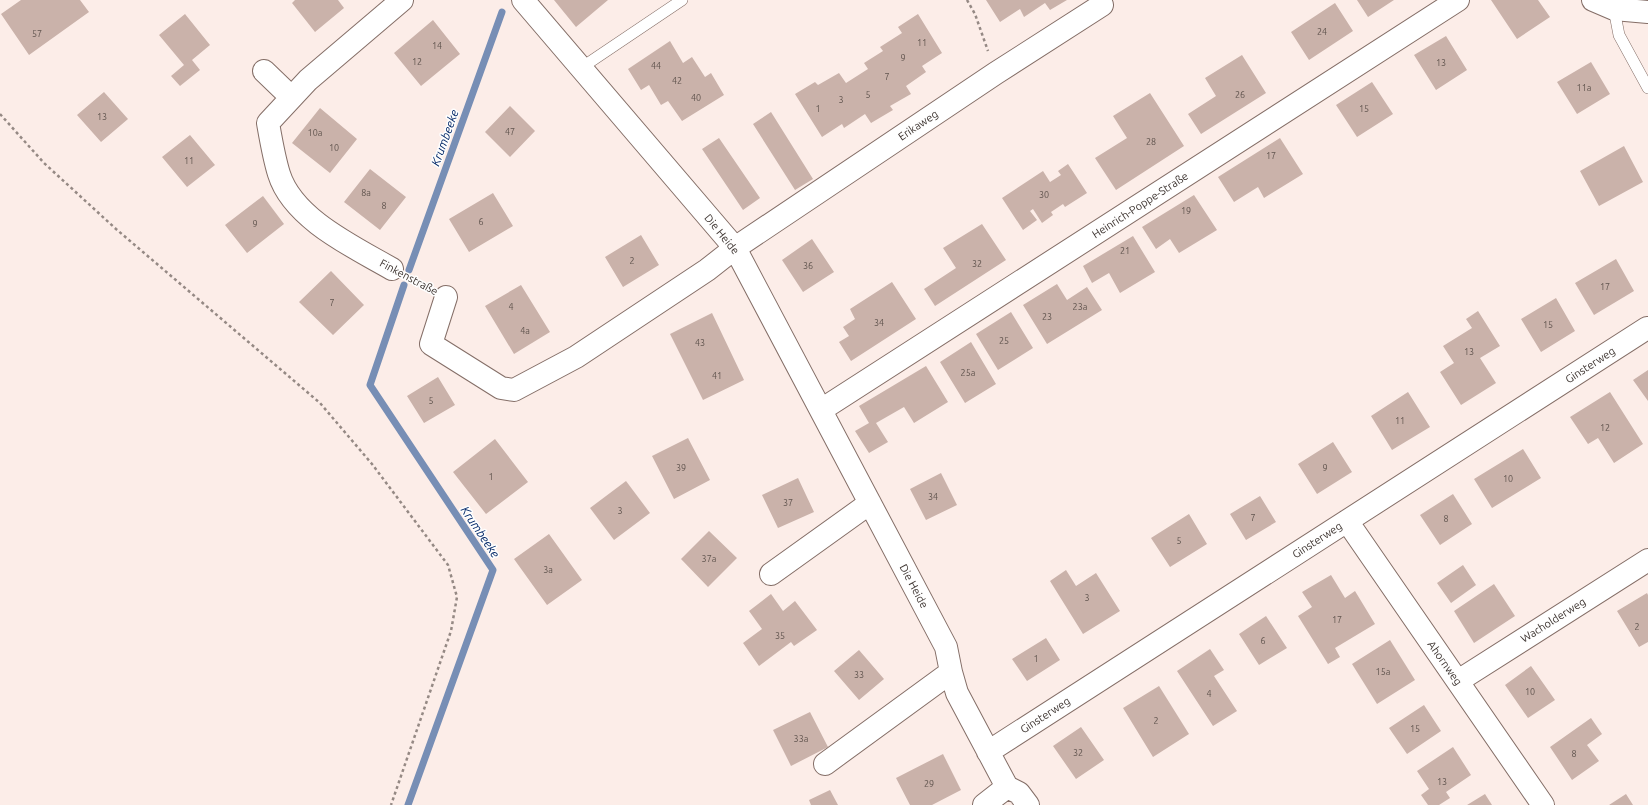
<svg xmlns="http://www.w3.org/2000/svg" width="1648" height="805" font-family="Ubuntu,sans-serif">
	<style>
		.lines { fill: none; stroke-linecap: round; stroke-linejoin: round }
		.stream { stroke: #778eb5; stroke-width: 7 }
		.building { fill: #cab2aa }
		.service-casing { stroke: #846e67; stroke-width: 12 }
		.minor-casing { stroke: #846e67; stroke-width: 24 }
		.path { stroke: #958984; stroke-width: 2.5; stroke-dasharray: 3 3; stroke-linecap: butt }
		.service { stroke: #fff; stroke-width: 11 }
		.minor { stroke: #fff; stroke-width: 22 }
		.labels { text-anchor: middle; stroke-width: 3; stroke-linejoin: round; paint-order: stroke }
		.number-label { font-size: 9px; fill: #60544e }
		.street-label { font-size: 11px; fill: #3d3430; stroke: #fefefe }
		.water-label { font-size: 12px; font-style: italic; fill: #002566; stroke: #fefefe }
	</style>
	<rect width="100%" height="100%" fill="#fcede8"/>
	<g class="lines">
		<path class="stream" d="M409 270 502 12
			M404 285 370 385 493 570 408 805"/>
	</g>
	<path class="building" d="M21 0H80L89 12 29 55 1 14Z
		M295 0H338L344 8 315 32 292 3Z
		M554 0H608L576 27Z
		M986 0H1067L1050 10 1045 3 1024 17 1020 9 1000 22Z
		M1357 0H1394L1368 17Z
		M1491 0H1538L1550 17 1517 39Z
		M1335 3 1353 31 1309 60 1291 32Z
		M185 14 210 45 192 60 200 70 180 86 171 76 184 65 159 35Z
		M918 14 942 53 922 66 926 72 906 86 911 94 890 106 893 110 871 123 865 114 844 128 842 124 822 137 795 94 815 82 818 85 839 73 846 83 868 69 864 63 883 51 880 47 902 33 898 27Z
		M433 20 460 54 421 86 394 53Z
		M1446 36 1467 70 1436 90 1414 55Z
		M670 41 683 63 692 57 705 77 711 73 724 95 682 121 668 101 661 105 649 85 641 90 628 69Z
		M1242 55 1266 93 1201 134 1188 114 1216 96 1205 78Z
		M1591 62 1610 94 1577 114 1557 82Z
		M1372 82 1393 114 1357 137 1336 105Z
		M104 92 128 119 101 142 77 115Z
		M1150 93 1184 146 1116 190 1095 158 1127 138 1113 116Z
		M510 106 535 131 510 157 485 132Z
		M320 108 357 139 330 173 292 143Z
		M771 112 813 179 795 190 753 124Z
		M190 135 215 165 187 187 162 157Z
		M719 138 760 198 743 210 702 149Z
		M1280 138 1303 174 1264 198 1258 187 1234 202 1218 177Z
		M1624 146 1643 182 1599 206 1580 171Z
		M1068 164 1087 193 1065 207 1063 204 1051 212 1053 215 1042 223 1033 209 1030 211 1037 220 1023 230 1002 198 1043 171 1050 182 1061 175 1058 171Z
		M370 169 406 197 380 230 344 202Z
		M493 193 513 226 469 252 449 219Z
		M1194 195 1217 230 1179 253 1170 239 1156 249 1142 227Z
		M263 196 284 224 247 253 225 225Z
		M982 224 1006 260 935 306 924 289 956 268 943 248Z
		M641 235 659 265 623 287 605 257Z
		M1133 236 1155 272 1120 293 1109 273 1092 283 1083 266Z
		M812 239 834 272 803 292 782 260Z
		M1616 259 1634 291 1594 315 1575 283Z
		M331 271 364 305 333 335 299 302Z
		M892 282 916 319 851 361 839 342 849 336 843 327 855 319 850 309Z
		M1057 284 1067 300 1087 287 1102 310 1047 344 1023 305Z
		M521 285 550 332 514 354 485 306Z
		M1556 298 1575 331 1541 352 1521 319Z
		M1478 311 1500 346 1480 358 1496 383 1461 405 1440 372 1454 363 1443 346 1472 328 1466 319Z
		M1011 312 1033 348 998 370 976 334Z
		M712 313 744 380 703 400 670 334Z
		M971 342 996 384 965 403 940 362Z
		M926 366 948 402 914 423 904 407 876 423 888 442 869 453 855 431 869 423 859 406Z
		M1648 370V401L1633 380Z
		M438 377 455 405 424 423 407 396Z
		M1408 392 1430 427 1392 450 1371 416Z
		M1610 392 1643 444 1614 463 1598 438 1588 444 1570 417Z
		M688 438 710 480 674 499 652 456Z
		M495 439 528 482 486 514 453 472Z
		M1333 442 1352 472 1317 494 1298 464Z
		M1523 449 1541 478 1492 508 1474 479Z
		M941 473 957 505 926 520 910 489Z
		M798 478 814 512 778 528 762 495Z
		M626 481 650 513 614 540 590 508Z
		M1453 494 1472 524 1440 545 1420 515Z
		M1260 496 1276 522 1246 540 1230 514Z
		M1189 514 1207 544 1170 567 1151 538Z
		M709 531 737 558 708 587 681 559Z
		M549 534 582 580 547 605 514 559Z
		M1463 565 1476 585 1451 603 1437 583Z
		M1066 570 1076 586 1096 573 1120 611 1083 634 1050 581Z
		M1331 575 1345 598 1355 591 1375 624 1335 648 1340 657 1328 664 1298 616 1312 607 1302 592Z
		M1494 584 1515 616 1474 643 1454 611Z
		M1647 593 1648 595V642L1639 647 1617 611Z
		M771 594 783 611 795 601 817 630 794 646 791 642 759 666 743 643 762 629 749 611Z
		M1266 616 1287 648 1259 665 1239 634Z
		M1046 638 1060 660 1027 681 1012 659Z
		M1390 640 1415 680 1377 704 1352 664Z
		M1210 649 1224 670 1214 676 1237 711 1213 726 1177 671Z
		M859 650 884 679 859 700 834 671Z
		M1531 666 1555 700 1528 718 1505 685Z
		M1159 686 1189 734 1153 757 1123 708Z
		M1424 705 1441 731 1407 754 1389 728Z
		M810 712 828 747 791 766 773 730Z
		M1591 718 1602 734 1587 745 1599 761 1572 780 1550 747Z
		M1081 727 1104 760 1076 779 1053 746Z
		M1453 747 1471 775 1446 792 1450 798 1439 805H1428L1421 795 1429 789 1417 771Z
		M943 754 961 790 932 805H910L896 778Z
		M830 790 838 805H811L809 800Z
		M1485 794 1492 805H1467Z
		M1626 794 1633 805H1609Z"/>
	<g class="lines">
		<defs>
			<path id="service" d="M1614 9 1619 35 1648 88
				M581 68 682 0"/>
			<path id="minor" d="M523 0 735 248 946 647 951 672 957 693 1007 787 1019 793 1028 805
				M1593 0 1614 9 1648 12
				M264 71 291 97
				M392 269C354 247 293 219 279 174 274 158 271 140 268 123L308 80 402 0
				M446 297 431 344 501 388 514 390 576 357 707 270 735 248 996 73 1102 5
				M821 410 1458 0
				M1347 521 1543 805
				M771 574 870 503
				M1458 681 1648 560
				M988 752 1647 328
				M825 764 951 672
				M984 805 1007 787"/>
		</defs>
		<use href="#service" class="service-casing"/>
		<use href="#minor" class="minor-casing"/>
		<path class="path" d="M967 0 975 14 988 51
			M0 114 44 163 116 229 320 403 372 464 448 565 457 597 451 631 391 805
			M412 279 425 286"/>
		<use href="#service" class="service"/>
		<use href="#minor" class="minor"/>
	</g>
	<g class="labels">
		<g class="number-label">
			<text x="1322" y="35">24</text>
			<text x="37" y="37">57</text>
			<text x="922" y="46">11</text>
			<text x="437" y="49">14</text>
			<text x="903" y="61">9</text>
			<text x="417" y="65">12</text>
			<text x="1441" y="66">13</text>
			<text x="656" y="69">44</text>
			<text x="887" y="80">7</text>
			<text x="677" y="84">42</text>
			<text x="1584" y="91">11a</text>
			<text x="868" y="98">5</text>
			<text x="1240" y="98">26</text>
			<text x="696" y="101">40</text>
			<text x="841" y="103">3</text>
			<text x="818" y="112">1</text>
			<text x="1364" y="112">15</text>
			<text x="102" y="120">13</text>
			<text x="510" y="135">47</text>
			<text x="315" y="136">10a</text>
			<text x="1151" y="145">28</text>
			<text x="334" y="151">10</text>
			<text x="1271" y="159">17</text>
			<text x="189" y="164">11</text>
			<text x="366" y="196">8a</text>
			<text x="1044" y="198">30</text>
			<text x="384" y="209">8</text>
			<text x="1186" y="214">19</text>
			<text x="481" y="225">6</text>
			<text x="255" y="227">9</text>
			<text x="1125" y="254">21</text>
			<text x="632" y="264">2</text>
			<text x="977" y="267">32</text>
			<text x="808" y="269">36</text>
			<text x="1605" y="290">17</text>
			<text x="332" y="306">7</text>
			<text x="511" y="310">4</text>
			<text x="1080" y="310">23a</text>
			<text x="1047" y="320">23</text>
			<text x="879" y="326">34</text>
			<text x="1548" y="328">15</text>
			<text x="525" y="334">4a</text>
			<text x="1004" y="344">25</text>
			<text x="700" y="346">43</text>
			<text x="1469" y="355">13</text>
			<text x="968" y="376">25a</text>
			<text x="717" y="379">41</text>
			<text x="431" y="404">5</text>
			<text x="1400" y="424">11</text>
			<text x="1605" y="431">12</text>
			<text x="681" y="471">39</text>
			<text x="1325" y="471">9</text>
			<text x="491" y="480">1</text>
			<text x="1508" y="482">10</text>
			<text x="933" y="500">34</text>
			<text x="788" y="506">37</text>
			<text x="620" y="514">3</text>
			<text x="1253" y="521">7</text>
			<text x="1446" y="522">8</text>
			<text x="1179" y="544">5</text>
			<text x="709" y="562">37a</text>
			<text x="548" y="573">3a</text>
			<text x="1087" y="601">3</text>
			<text x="1337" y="623">17</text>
			<text x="1637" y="630">2</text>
			<text x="780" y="639">35</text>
			<text x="1263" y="644">6</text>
			<text x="1036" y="662">1</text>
			<text x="1383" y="675">15a</text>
			<text x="859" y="678">33</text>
			<text x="1530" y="695">10</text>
			<text x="1209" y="697">4</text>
			<text x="1156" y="724">2</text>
			<text x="1415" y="732">15</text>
			<text x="801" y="742">33a</text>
			<text x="1078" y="756">32</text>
			<text x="1574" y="757">8</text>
			<text x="1442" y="785">13</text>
			<text x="929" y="787">29</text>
		</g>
		<g class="street-label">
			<text transform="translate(918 125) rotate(-34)" y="4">Erikaweg</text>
			<text transform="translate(1140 205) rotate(-33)" y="4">Heinrich-Poppe-Straße</text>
			<text transform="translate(722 234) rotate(51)" y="4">Die Heide</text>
			<text transform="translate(409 277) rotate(28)" y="4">Finkenstraße</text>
			<text transform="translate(1590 365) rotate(-33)" y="4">Ginsterweg</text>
			<text transform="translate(1317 540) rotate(-33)" y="4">Ginsterweg</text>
			<text transform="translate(914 586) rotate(62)" y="4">Die Heide</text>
			<text transform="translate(1553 620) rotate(-32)" y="4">Wacholderweg</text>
			<text transform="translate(1445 663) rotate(55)" y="4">Ahornweg</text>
			<text transform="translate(1045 715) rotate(-33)" y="4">Ginsterweg</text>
		</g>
		<g class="water-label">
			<text transform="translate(445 138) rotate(-70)" y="4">Krumbeeke</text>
			<text transform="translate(480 532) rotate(56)" y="4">Krumbeeke</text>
		</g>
	</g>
</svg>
